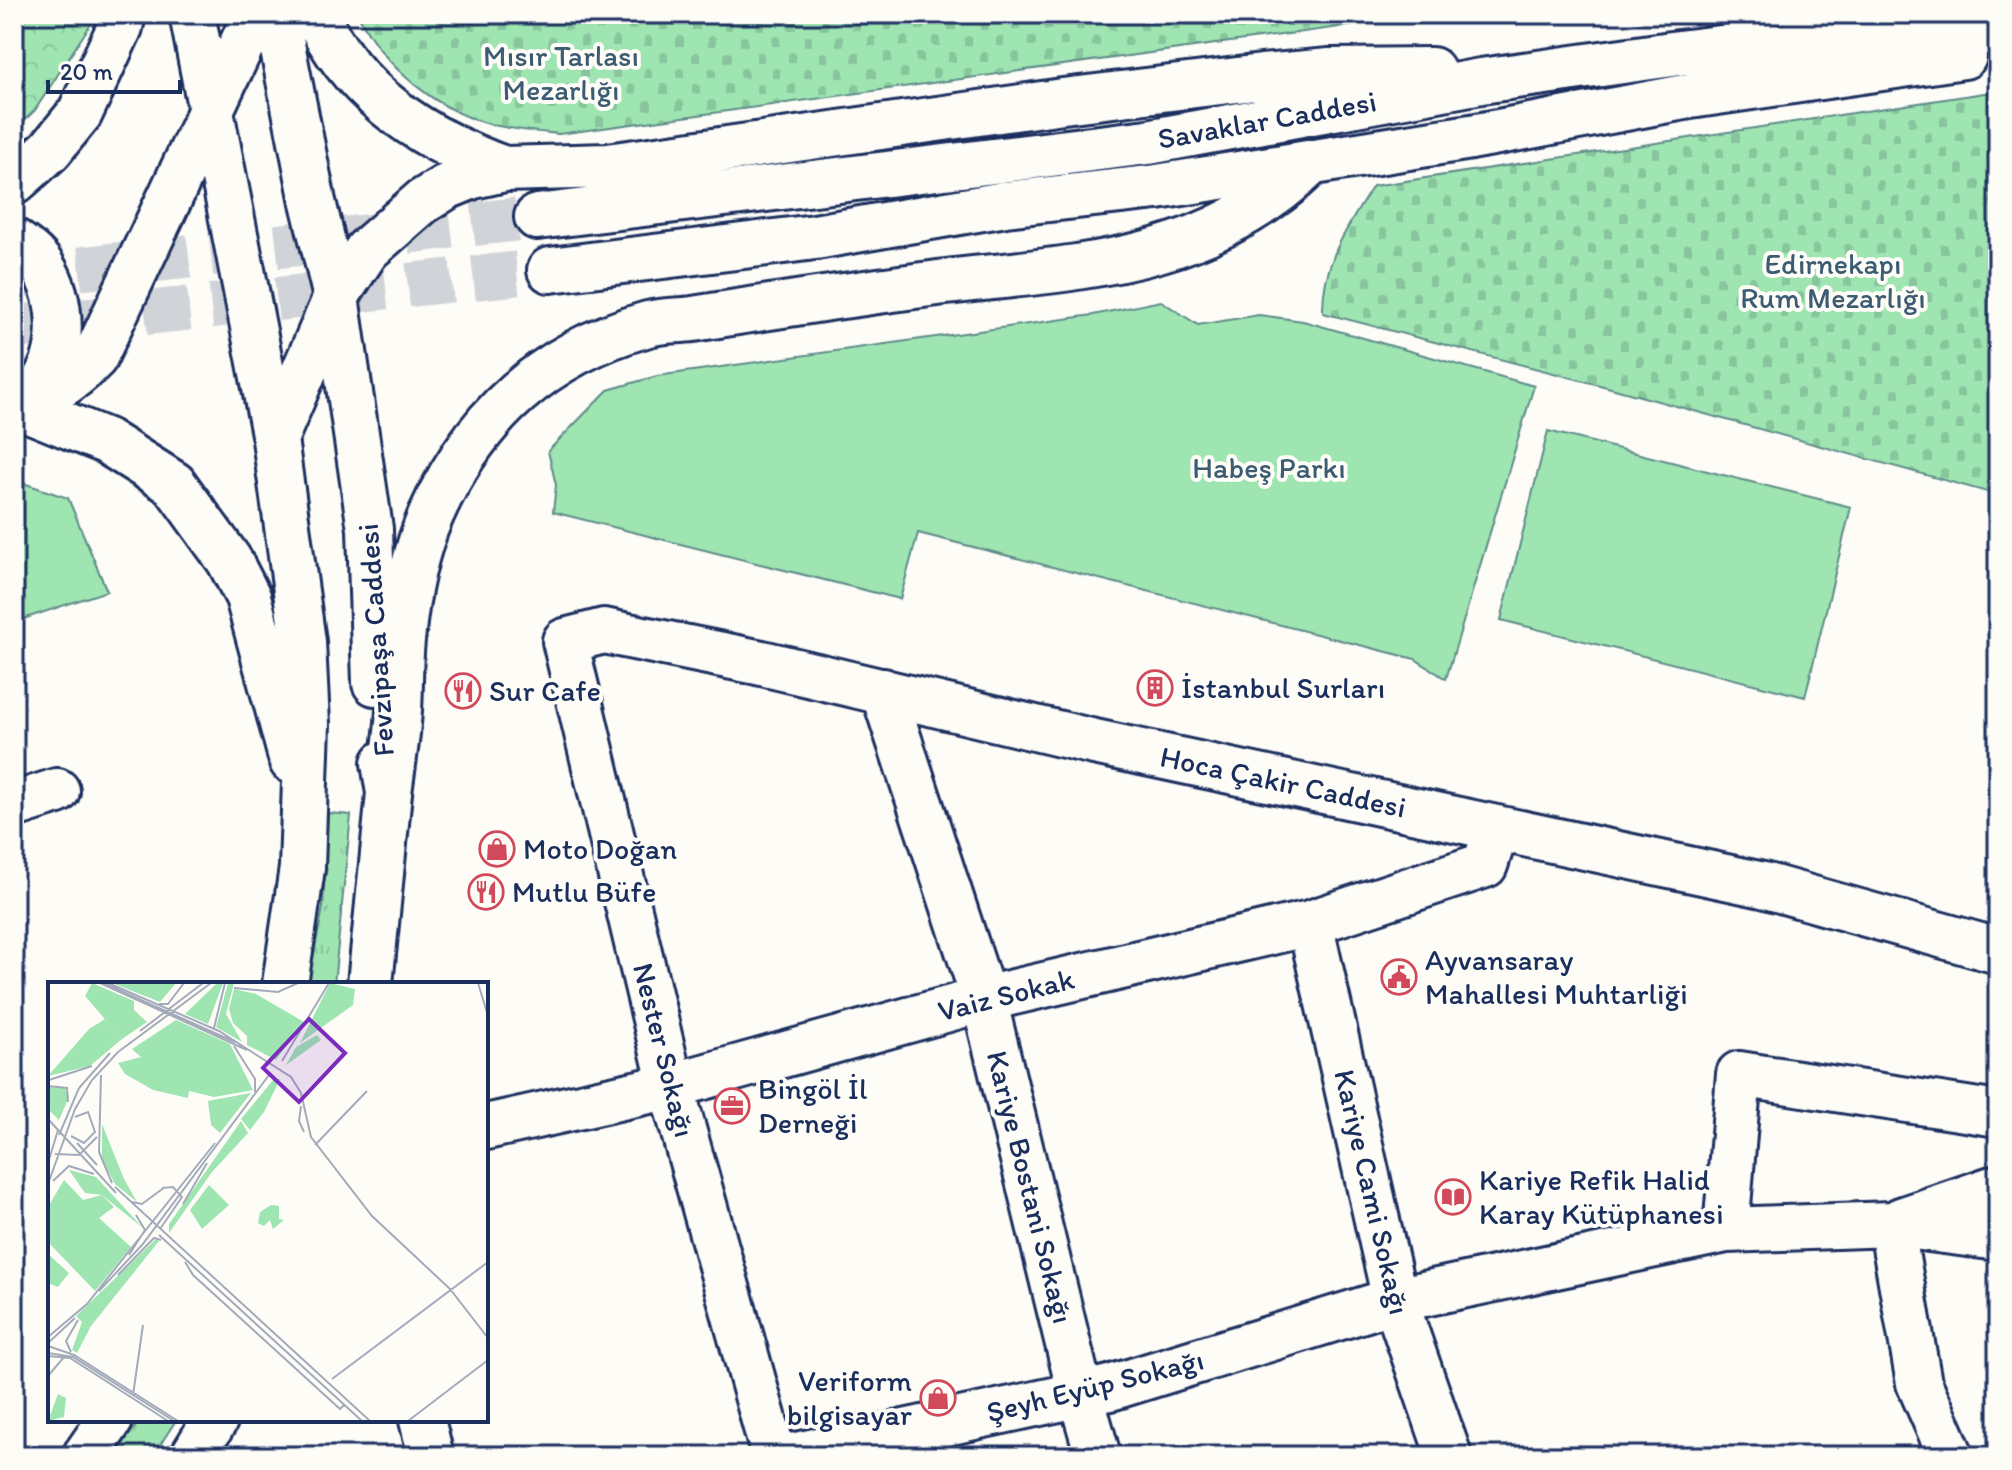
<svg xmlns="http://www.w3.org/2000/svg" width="2012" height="1470" font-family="Itim,sans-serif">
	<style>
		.grass { fill: url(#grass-tufts); stroke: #5d8a88; stroke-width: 2 }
		.forest { fill: url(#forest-crowns); stroke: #5d8a88; stroke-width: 2 }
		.cemetery { fill: url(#cemetery-stones); stroke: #5d8a88; stroke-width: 2 }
		.green { fill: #9fe5b2; stroke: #5d8a88; stroke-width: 2 }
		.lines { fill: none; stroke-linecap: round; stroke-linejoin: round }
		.major-tunnel { stroke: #d0d3d8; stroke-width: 44; stroke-dasharray: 44 22; stroke-linecap: butt }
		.minor-casing { stroke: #1b2f5e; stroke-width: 50 }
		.major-casing { stroke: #1b2f5e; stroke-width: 50 }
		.minor { stroke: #fdfcf7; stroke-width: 44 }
		.major { stroke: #fdfcf7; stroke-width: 44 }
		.labels { text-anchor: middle; stroke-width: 8; stroke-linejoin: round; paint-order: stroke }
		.park-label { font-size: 30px; fill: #3c5c73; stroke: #fdfcf7 }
		.street-label { font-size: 30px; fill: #1b2f5e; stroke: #fdfcf7 }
		.poi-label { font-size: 30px; fill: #1b2f5e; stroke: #fdfcf7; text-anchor: start }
		.inset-road { fill: none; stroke: #a3aaba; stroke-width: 2 }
		.view { fill: #7b2cbf; fill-opacity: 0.15; stroke: #7b2cbf; stroke-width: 4 }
		.inset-edge { fill: none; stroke: #1b2f5e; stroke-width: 4 }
	</style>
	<defs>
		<pattern id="grass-tufts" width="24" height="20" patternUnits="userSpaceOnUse" patternTransform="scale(2)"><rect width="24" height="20" fill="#9fe5b2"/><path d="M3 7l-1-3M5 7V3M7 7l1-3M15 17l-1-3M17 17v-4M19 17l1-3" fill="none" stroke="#88c59c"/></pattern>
		<pattern id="forest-crowns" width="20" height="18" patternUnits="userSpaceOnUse" patternTransform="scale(2)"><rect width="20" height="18" fill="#9fe5b2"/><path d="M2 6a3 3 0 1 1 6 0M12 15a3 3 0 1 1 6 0" fill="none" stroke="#88c59c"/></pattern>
		<pattern id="cemetery-stones" width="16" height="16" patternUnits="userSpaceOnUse" patternTransform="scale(2)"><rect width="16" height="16" fill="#9fe5b2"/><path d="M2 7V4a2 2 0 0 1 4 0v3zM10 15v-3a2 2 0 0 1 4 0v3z" fill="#88c59c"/></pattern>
	</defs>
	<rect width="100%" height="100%" fill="#fdfcf7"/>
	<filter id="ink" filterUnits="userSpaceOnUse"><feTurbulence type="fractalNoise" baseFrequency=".0125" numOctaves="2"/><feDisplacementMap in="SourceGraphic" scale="16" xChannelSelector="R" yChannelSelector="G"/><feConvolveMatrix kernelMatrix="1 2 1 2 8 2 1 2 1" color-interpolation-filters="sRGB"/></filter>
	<g filter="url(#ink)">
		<path class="grass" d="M328 813 351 815 334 984H308L323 908Z
			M140 1420H176L153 1456H115Z"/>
		<path class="forest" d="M14 14H93L92 22 35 110 14 131Z"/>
		<path class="cemetery" d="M358 14H1435L559 134C539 132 518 130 498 126 440 114 383 67 358 14Z
			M1998 91V495L1611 388 1323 313C1322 262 1347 228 1373 186Z"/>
		<path class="green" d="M1161 301 1198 325 1259 315 1303 321 1534 386 1446 679 1415 659 918 533 900 599 553 512 556 485 548 451 608 390 657 376 1093 315Z
			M1548 431 1851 507 1805 697 1501 620Z
			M14 480 68 498 107 591 14 622Z"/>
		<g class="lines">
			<path class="major-tunnel" d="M14 276 537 217
				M14 327 550 270"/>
			<defs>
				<path id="minor" d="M883 691 984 999 1080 1393 1098 1456
					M14 805 57 791
					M1310 923 1395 1300 1449 1456
					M486 1127 671 1086 984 999 1310 923 1485 865 1497 828
					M1901 1220 1998 1187
					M1891 1224 1919 1383 1951 1456
					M1726 1230 1739 1074 1998 1114
					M422 1420 431 1456
					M774 1456 671 1086 565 641 604 631 762 663 1090 741 1763 885 1998 951
					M792 1456 1110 1388 1395 1300 1726 1230 1891 1224 1998 1238"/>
				<path id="major" d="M192 14 275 439 303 642 307 724 302 868 285 984
					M276 14 313 202 336 297 370 529 375 683
					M316 14C352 94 424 140 504 169
					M14 182 50 150 80 113 120 27 123 14
					M537 217 1148 142 1481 81 1679 53 1836 34 1998 32
					M14 241C24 248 35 255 42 266 63 299 66 353 41 385 37 391 28 396 22 401
					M550 270 815 237 1005 204 1157 187 1471 137 1690 96 1964 56
					M14 405C47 398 72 381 95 357L256 14
					M17 405 106 441 174 484 229 560 248 597 292 761
					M275 439 336 297 367 250 422 202 446 187 473 176 504 169 608 166 1063 101 1262 77 1330 71 1432 70
					M389 793C392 769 396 746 398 723 401 695 399 667 402 640 406 599 414 553 431 515 474 417 544 353 648 324 662 320 678 321 693 319 712 316 731 313 750 310 815 300 880 290 946 282 1080 267 1206 264 1309 165
					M370 984 389 793 384 763
					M85 1456 110 1420
					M193 1456 215 1420"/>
			</defs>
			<use href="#minor" class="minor-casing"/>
			<use href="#major" class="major-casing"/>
			<use href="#minor" class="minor"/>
			<use href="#major" class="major"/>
		</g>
	</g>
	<defs>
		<symbol id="building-ring" viewBox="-11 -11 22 22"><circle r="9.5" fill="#fdfcf7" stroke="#d1495b" stroke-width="1.5"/><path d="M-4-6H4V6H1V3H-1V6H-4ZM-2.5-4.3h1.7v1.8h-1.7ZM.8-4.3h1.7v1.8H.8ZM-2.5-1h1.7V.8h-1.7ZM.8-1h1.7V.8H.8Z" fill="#d1495b"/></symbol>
		<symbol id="restaurant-ring" viewBox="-11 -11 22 22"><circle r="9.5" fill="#fdfcf7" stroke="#d1495b" stroke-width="1.5"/><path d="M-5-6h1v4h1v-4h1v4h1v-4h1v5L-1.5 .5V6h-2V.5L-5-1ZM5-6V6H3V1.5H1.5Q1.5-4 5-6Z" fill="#d1495b"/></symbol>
		<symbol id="shop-ring" viewBox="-11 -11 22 22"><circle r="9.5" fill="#fdfcf7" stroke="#d1495b" stroke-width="1.5"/><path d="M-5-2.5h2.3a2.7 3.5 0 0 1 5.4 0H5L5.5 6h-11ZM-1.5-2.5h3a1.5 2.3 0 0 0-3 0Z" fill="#d1495b"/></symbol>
		<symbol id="civic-ring" viewBox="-11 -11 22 22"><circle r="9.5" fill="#fdfcf7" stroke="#d1495b" stroke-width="1.5"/><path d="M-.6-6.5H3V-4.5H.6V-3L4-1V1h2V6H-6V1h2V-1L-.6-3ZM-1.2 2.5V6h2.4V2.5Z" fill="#d1495b"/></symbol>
		<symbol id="office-ring" viewBox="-11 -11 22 22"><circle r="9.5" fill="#fdfcf7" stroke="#d1495b" stroke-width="1.5"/><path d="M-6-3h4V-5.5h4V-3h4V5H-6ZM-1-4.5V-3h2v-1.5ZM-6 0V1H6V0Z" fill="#d1495b"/></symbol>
		<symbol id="library-ring" viewBox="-11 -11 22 22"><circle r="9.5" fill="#fdfcf7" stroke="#d1495b" stroke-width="1.5"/><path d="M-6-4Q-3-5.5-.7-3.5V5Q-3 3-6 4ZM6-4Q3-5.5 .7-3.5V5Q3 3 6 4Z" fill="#d1495b"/></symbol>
	</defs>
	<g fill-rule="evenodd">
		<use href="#building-ring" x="1135" y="668" width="40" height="40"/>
		<use href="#restaurant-ring" x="443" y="671" width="40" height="40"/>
		<use href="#shop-ring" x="477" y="829" width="40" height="40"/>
		<use href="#restaurant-ring" x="466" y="872" width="40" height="40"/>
		<use href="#civic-ring" x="1379" y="957" width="40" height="40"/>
		<use href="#office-ring" x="712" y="1086" width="40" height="40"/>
		<use href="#library-ring" x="1433" y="1177" width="40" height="40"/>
		<use href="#shop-ring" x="918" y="1378" width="40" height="40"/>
	</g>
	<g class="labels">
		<g class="park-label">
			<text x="561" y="66">Mısır Tarlası<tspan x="561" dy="34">Mezarlığı</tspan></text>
			<text x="1833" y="274">Edirnekapı<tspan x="1833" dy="34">Rum Mezarlığı</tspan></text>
			<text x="1269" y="478">Habeş Parkı</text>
		</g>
		<g class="street-label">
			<text transform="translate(1267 120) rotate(-10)" y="10">Savaklar Caddesi</text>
			<text transform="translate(376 640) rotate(-94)" y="10">Fevzipaşa Caddesi</text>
			<text transform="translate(1283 782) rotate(12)" y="10">Hoca Çakir Caddesi</text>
			<text transform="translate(1006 995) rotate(-14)" y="10">Vaiz Sokak</text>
			<text transform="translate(664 1050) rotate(76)" y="10">Nester Sokağı</text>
			<text transform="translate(1030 1187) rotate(76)" y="10">Kariye Bostani Sokağı</text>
			<text transform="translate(1372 1192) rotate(77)" y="10">Kariye Cami Sokağı</text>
			<text transform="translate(1095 1386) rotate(-14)" y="10">Şeyh Eyüp Sokağı</text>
		</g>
		<g class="poi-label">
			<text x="1181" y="698">İstanbul Surları</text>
			<text x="489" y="701">Sur Cafe</text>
			<text x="523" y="859">Moto Doğan</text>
			<text x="512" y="902">Mutlu Büfe</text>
			<text x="1425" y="970">Ayvansaray<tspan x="1425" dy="34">Mahallesi Muhtarliği</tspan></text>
			<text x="758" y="1099">Bingöl İl<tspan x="758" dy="34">Derneği</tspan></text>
			<text x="1479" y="1190">Kariye Refik Halid<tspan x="1479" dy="34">Karay Kütüphanesi</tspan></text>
			<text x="912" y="1391" text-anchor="end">Veriform<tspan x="912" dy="34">bilgisayar</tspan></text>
		</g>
	</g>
	<g transform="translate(48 982)">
		<rect width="440" height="440" fill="#fdfcf7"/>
		<path d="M57 37 74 57 42 84 0 94 41 47ZM0 105 17 106 21 115 11 138 0 127ZM193 139 200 151 164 190 121 251V242ZM54 142 76 197 89 220 67 202 54 177ZM21 188 48 195 95 246 54 213 37 211Z" fill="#9fe5b2"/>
		<path d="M44 1 86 19V28L99 40 74 57 37 14ZM64 1H128L112 20ZM169 1H175L160 42 137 32ZM180 1H186L178 32 194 60 168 45ZM282 1 307 7 305 23 252 61ZM186 7 208 12 256 40 228 78 199 63V54L185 41 181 27ZM128 38 182 62 205 108 166 115 141 109 140 116 105 108 77 92 70 81 93 75 84 67ZM203 111 172 151 163 143 160 119ZM16 198 35 218 54 213 66 225 51 236 83 265 47 309 0 260V225ZM0 272 21 291 10 305 0 301Z" fill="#9fe5b2"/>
		<path d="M269 53 273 58 238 83 248 65ZM232 97 216 130 202 148 193 137 225 98ZM161 203 181 223 154 247 142 228ZM223 223 231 224V237L236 238 225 247 222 238 216 244 210 241 212 230ZM108 257 111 259 43 344 29 371 24 368 34 340 28 334ZM10 412 18 416 16 435 0 439Z" fill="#9fe5b2"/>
		<path class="inset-road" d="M52 1 199 68M55 1 187 60M60 1 171 49 243 95 253 111 263 155 324 234 402 307 440 356M430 1 440 34M186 6 230 10 250 1M111 22H120L136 1M166 46 177 1M92 49 155 1M186 64 207 97V110M234 79 281 1M53 93 51 170 64 201M1 98 44 84M0 104 19 106 20 120M253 124 251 139 256 150M0 137 68 211M11 153 31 106 62 71M23 154 36 161 47 150 40 130 27 135M29 161 49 183M267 163 319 109M7 172 31 173 49 155M0 181 10 148M5 199 21 184 46 192M0 202 27 127 44 98 70 70 163 1M67 205 322 439M84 220 94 222 117 205M135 222 159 181M112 247 134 215 125 205 114 206M111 253 314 439M81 273 97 248 88 233M137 280 145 293 292 427 296 423M70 293 106 256 113 258M51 309 94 263 221 93M0 355 39 322 167 161M0 361 27 336M0 364 26 373 130 439M23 370 18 359 30 338M0 371 25 375 126 439M0 374 22 376 120 439M0 394 16 375M284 397 440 280M85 413 95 343M360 439 440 378"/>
		<path class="view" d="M261 37 297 71 251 120 215 86Z"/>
		<rect width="440" height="440" class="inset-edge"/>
	</g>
	<rect width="2012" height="1470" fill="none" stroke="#fdfcf7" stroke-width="48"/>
	<rect x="24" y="24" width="1964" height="1422" fill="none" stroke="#1b2f5e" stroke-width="3" filter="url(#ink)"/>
	<path d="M48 80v12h132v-12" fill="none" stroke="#1b2f5e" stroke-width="4"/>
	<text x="60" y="80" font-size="24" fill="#1b2f5e" stroke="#fdfcf7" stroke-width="6" paint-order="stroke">20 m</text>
</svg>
